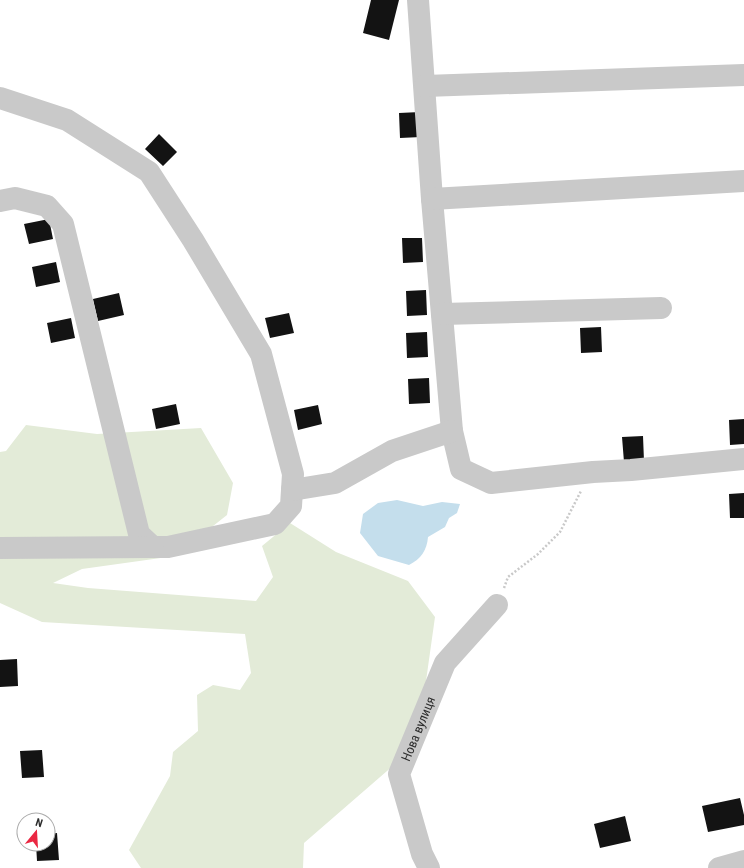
<svg xmlns="http://www.w3.org/2000/svg" width="744" height="868" font-family="'Roboto Condensed',sans-serif">
	<style>
		.green { fill: #e3ebd8 }
		.water { fill: #c4deec }
		.building { fill: #131313 }
		.lines { fill: none; stroke-linecap: round; stroke-linejoin: round }
		.path { stroke: #c9c9c9; stroke-width: 2.5; stroke-dasharray: 2 2; stroke-linecap: butt }
		.minor { stroke: #c9c9c9; stroke-width: 22 }
		.labels { text-anchor: middle; stroke-width: 4; stroke-linejoin: round; paint-order: stroke }
		.street-label { font-size: 13px; fill: #2c2c2c; stroke: #fff }
	</style>
	<rect width="100%" height="100%" fill="#fff"/>
	<path class="green" d="M26 425 97 434 201 428 233 483 227 515 175 556 82 569 53 583 88 588 256 601 273 577 262 546 290 523 336 552 408 581 435 617 417 745 304 843 303 868H141L129 850 170 776 173 752 198 731 197 695 213 685 240 690 251 673 245 634 42 622 0 603V452L6 451Z"/>
	<path class="water" d="M397 500 423 506 442 502 460 504 457 513 449 518 445 527 428 537C427 550 421 559 409 565L378 556 360 533 363 514 378 503Z"/>
	<path class="building" d="M371 0H399L389 40 363 33Z
		M420 112 421 137 400 138 399 113Z
		M159 134 177 152 163 166 145 149Z
		M49 219 53 239 29 244 24 224Z
		M402 238H422L423 262 403 263Z
		M56 262 60 282 36 287 32 267Z
		M426 290 427 315 407 316 406 291Z
		M119 293 124 315 98 321 93 299Z
		M289 313 294 333 270 338 265 318Z
		M71 318 75 338 51 343 47 323Z
		M601 327 602 352 581 353 580 328Z
		M427 332 428 357 407 358 406 333Z
		M429 378 430 403 409 404 408 379Z
		M176 404 180 424 156 429 152 409Z
		M318 405 322 424 298 430 294 410Z
		M744 419V444L730 445 729 420Z
		M643 436 644 461 624 462 622 437Z
		M744 493V518H730L729 494Z
		M17 659 18 686 0 687V660Z
		M42 750 44 777 22 778 20 751Z
		M740 798 744 815V825L708 832 702 806Z
		M625 816 631 841 600 848 594 824Z
		M57 833 59 860 37 861 36 844H48V834Z"/>
	<g class="lines">
		<path class="path" d="M504 588 508 577 538 554 560 532 581 491"/>
		<g class="minor">
			<path d="M418 0 432 199 452 431 461 469 491 483 593 472 631 470 744 459"/>
			<path d="M425 86 744 75"/>
			<path d="M0 98 67 120 149 172 193 240 261 354 293 474 291 506 275 524 168 547H153L139 534 63 224 47 206 15 198 0 201"/>
			<path d="M432 199 744 181"/>
			<path d="M442 314 661 308"/>
			<path d="M292 490 335 483 392 451 452 431"/>
			<path d="M0 548 153 547"/>
			<path id="s1" d="M429 868 422 854 399 774 445 663 497 605"/>
			<path d="M719 868 744 861"/>
		</g>
	</g>
	<g class="labels">
		<g class="street-label">
			<text dy="5" stroke="none"><textPath href="#s1" startOffset="148">Нова вулиця</textPath></text>
		</g>
	</g>
	<g transform="translate(36 832) rotate(18)"><circle r="19" fill="#ffffff" stroke="#ababab"/>
	<path d="M0-3L7 15L0 10L-7 15Z" fill="#ea2742"/>
	<text y="-6" font-size="11" font-weight="bold" text-anchor="middle" fill="#2c2c2c">N</text>
	</g>
</svg>
